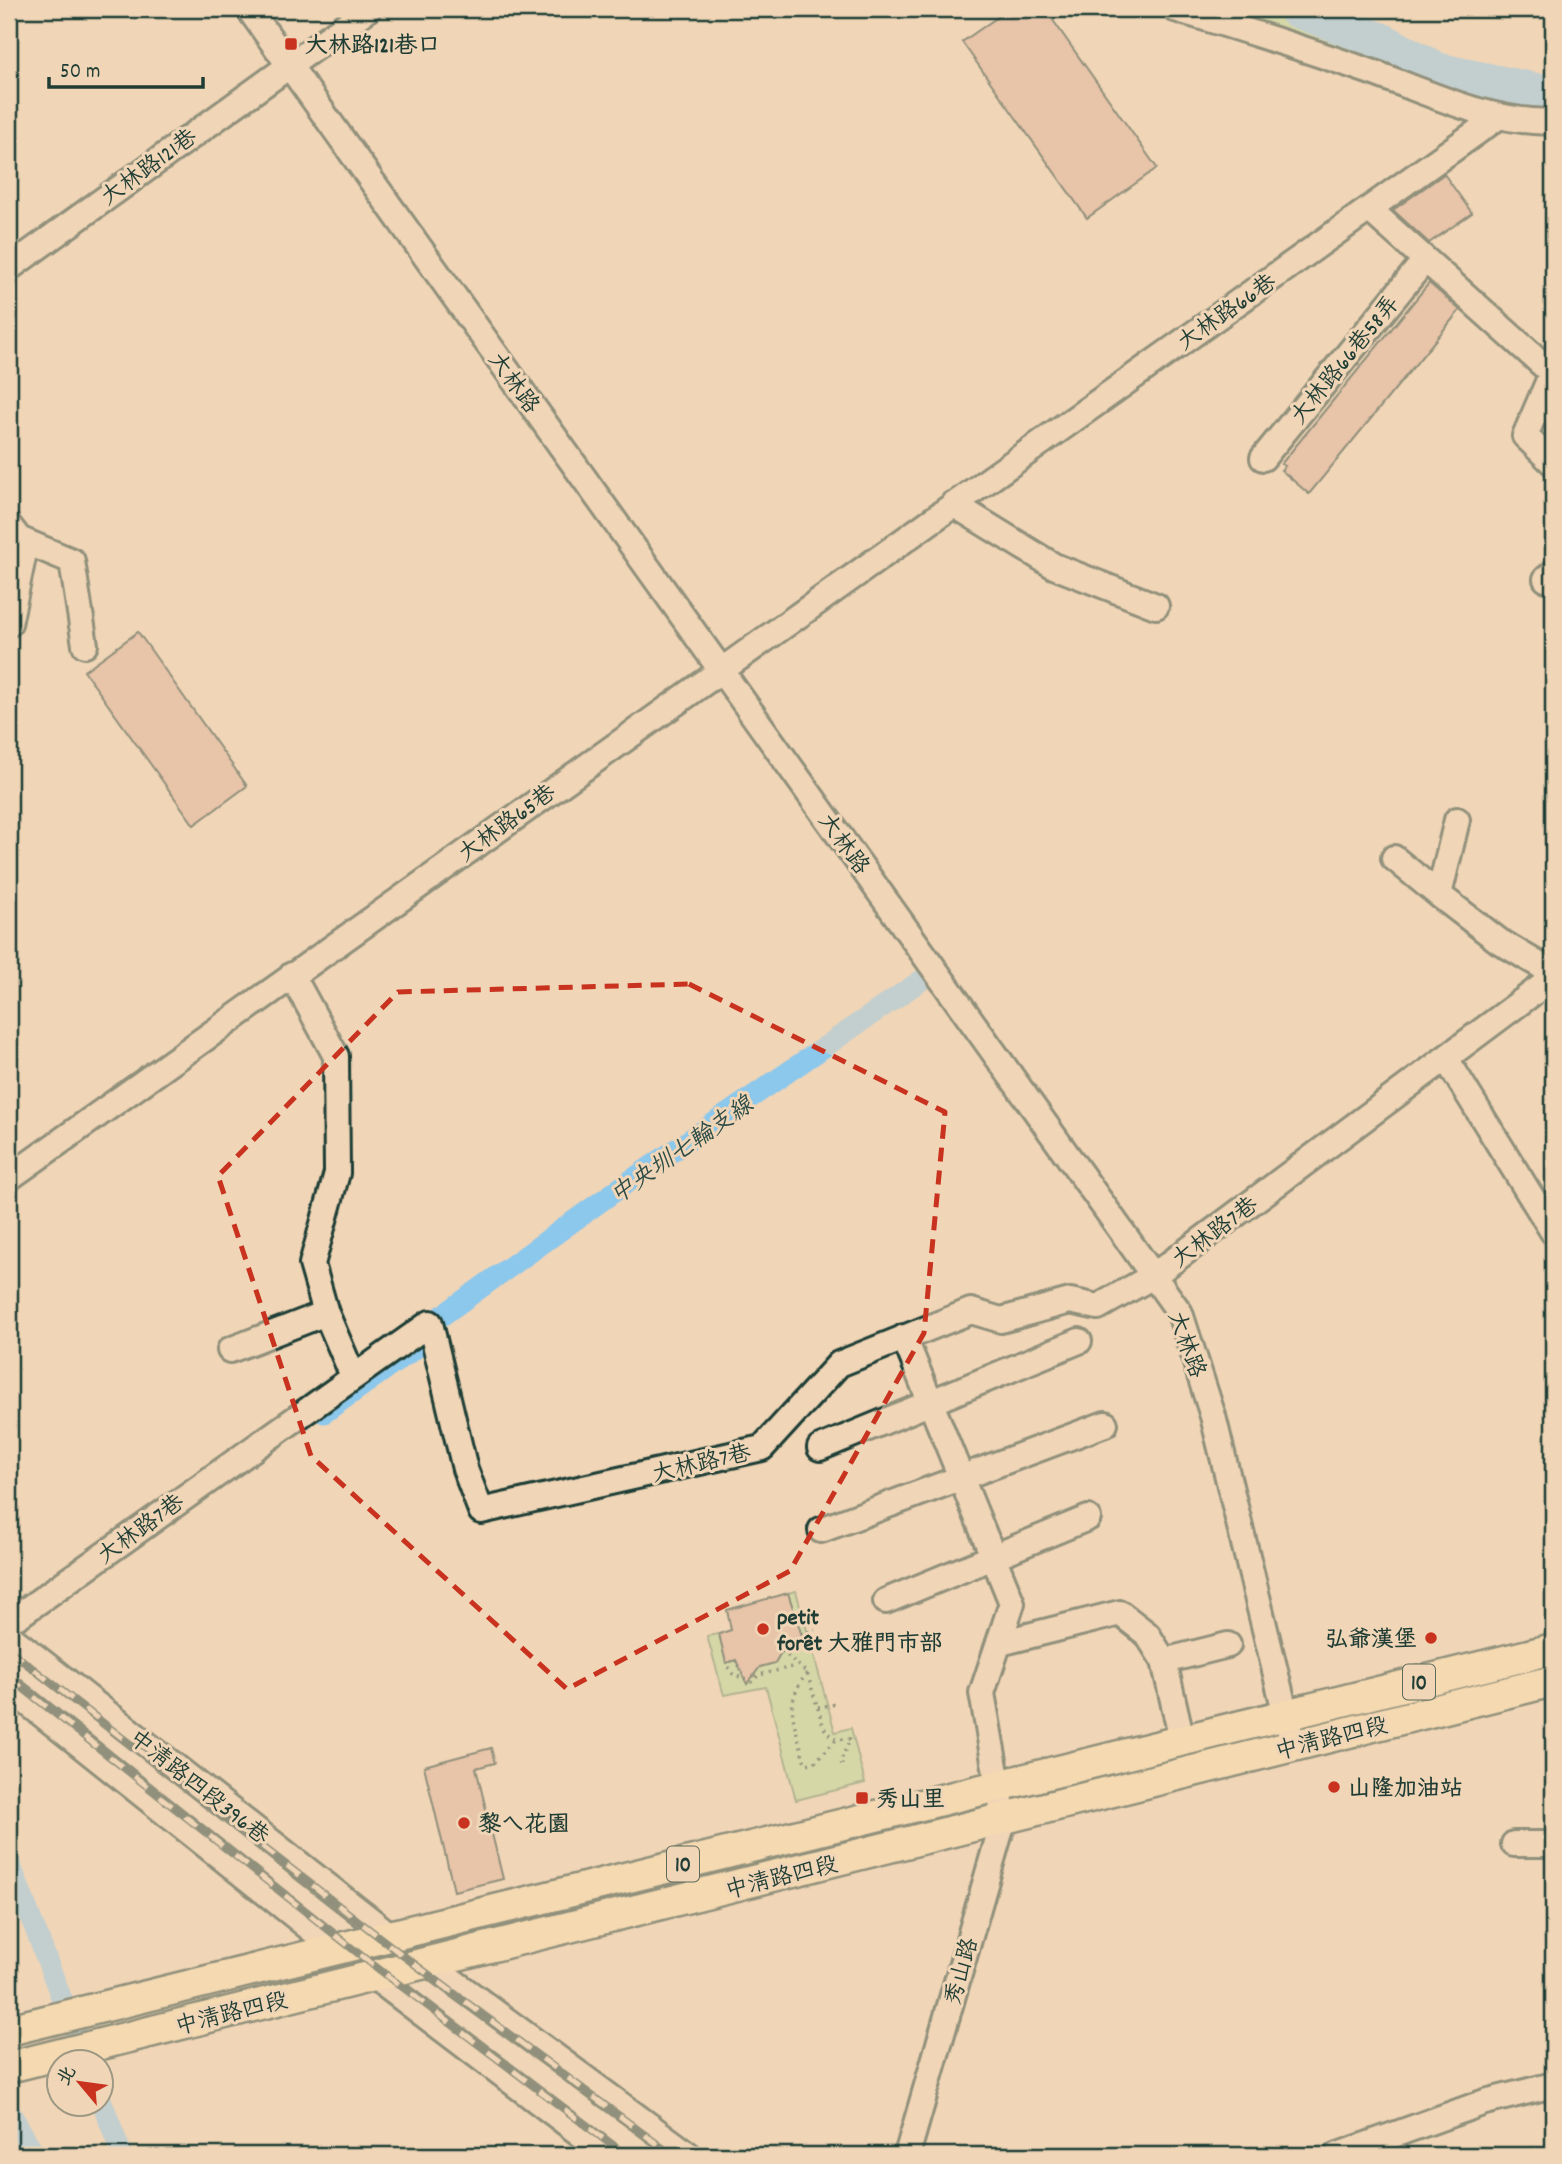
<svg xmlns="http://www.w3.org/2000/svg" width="1562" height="2164" font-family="Dekko,'LXGW WenKai TC',sans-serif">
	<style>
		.green { fill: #b5da96; stroke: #6a8c65; stroke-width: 2 }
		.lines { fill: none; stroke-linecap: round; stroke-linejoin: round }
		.canal { stroke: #8cc7ec; stroke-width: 21 }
		.river { stroke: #8cc7ec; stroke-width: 37 }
		.building { fill: #ddaf99; stroke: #1f3d34; stroke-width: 2 }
		.minor-casing { stroke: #1f3d34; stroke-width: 30 }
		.major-casing { stroke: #1f3d34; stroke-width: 35 }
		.path { stroke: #1f3d34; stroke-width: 3.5; stroke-dasharray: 2 5; stroke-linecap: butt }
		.minor { stroke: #f0d5b7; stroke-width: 24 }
		.major { stroke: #f9deab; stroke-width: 30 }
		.rail-casing { stroke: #1f3d34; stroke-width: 8 }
		.rail { stroke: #f0d5b7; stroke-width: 5; stroke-dasharray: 16; stroke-linecap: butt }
		.marked { fill: none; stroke: #c8321e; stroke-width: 5; stroke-dasharray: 14 9; stroke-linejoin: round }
		.poi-dot { fill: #c8321e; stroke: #f0d5b7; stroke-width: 2.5 }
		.labels { text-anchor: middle; stroke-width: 6; stroke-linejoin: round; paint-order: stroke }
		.shield { fill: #f0d5b7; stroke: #5e6b5b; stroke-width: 2 }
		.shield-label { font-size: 21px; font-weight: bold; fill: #1f3d34 }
		.poi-label { font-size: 23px; font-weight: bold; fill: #1f3d34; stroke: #f0d5b7; text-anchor: start }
		.street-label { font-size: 23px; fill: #1f3d34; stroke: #f0d5b7 }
		.water-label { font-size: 24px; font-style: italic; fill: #2a4b46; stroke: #f0d5b7 }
	</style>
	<rect width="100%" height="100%" fill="#f0d5b7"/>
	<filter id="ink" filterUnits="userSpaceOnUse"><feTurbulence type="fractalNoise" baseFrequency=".0143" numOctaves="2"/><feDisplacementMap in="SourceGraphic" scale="14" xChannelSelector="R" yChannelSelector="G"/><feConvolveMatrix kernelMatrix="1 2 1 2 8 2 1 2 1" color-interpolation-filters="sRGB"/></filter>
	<g filter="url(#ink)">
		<path class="green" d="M1206 9H1270L1362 43 1465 94 1445 92Z
			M796 1591 835 1732 851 1728 865 1783 796 1800 766 1687 724 1695 707 1636 719 1634 726 1663 738 1660 744 1677H754L756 1668 775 1663 784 1647 790 1649 803 1641 788 1593Z"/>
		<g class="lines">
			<path class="canal" d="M436 1320 621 1187 926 977
				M324 1413 419 1346
				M9 1861 86 2062
				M102 2102 122 2155
				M9 2110 35 2155"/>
			<path class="river" d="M1296 9 1384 42 1438 71 1553 95"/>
		</g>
		<path class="building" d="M1009 9H1045L1157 168 1087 218 962 42Z
			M1444 174 1472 213 1429 243 1393 210Z
			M1429 283 1460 310 1309 494 1281 470 1285 466 1281 464Z
			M138 632 247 786 194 825 84 671Z
			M788 1593 803 1639 796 1646 781 1652 775 1663 760 1667 747 1684 736 1660 726 1663 719 1634 731 1630 727 1610Z
			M491 1748 495 1763 476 1768 503 1879 454 1891 424 1766Z"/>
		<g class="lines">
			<defs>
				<path id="minor" d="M249 9 1180 1313 1213 1416 1290 1732
					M1175 9C1242 29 1308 50 1374 73 1434 95 1488 122 1553 122
					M1369 209 1552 373 1525 436 1553 463
					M9 268 368 9
					M1263 458 1425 260
					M953 504 1054 566 1156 606
					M9 526 19 539 72 561 85 645
					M1546 579 1553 573
					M9 624 26 543
					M1457 820 1439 895 1499 941 1553 973
					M1394 858 1439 895
					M292 975 336 1056 337 1173 312 1264 326 1313 353 1376
					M1447 1060 1553 1232
					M9 1178 1498 117
					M904 1337 1012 1603 982 1693 1004 1818 907 2155
					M230 1350 326 1313
					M820 1448 1079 1341
					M821 1530 1105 1424
					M886 1601 1088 1518
					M18 1616 430 1323 465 1469 481 1511 762 1448 839 1364 971 1311 1001 1320 1070 1301 1098 1307 1153 1276 1553 978
					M9 1636 391 1936
					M1000 1643 1120 1613 1147 1634 1164 1661
					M9 1688 336 1949
					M1182 1740 1164 1661 1228 1645
					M1514 1844H1553
					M427 1962 689 2155
					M373 1976 608 2155
					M1338 2155 1485 2102 1553 2085"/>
				<path id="major" d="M9 2030 1553 1649
					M9 2067 1553 1681"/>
			</defs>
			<use href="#minor" class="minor-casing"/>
			<use href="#major" class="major-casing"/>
			<path class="path" d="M801 1634 815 1630
				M782 1651 807 1673 824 1728C832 1739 837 1740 850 1739L841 1760 842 1766
				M728 1667 733 1674 751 1682 759 1675 796 1666
				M807 1673C785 1703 792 1715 801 1748 803 1755 802 1758 807 1764L815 1762 836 1740
				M818 1707 837 1704"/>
			<use href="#minor" class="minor"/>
			<use href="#major" class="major"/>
			<defs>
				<path id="rail" d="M9 1650 401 1954 672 2155
					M9 1677 368 1961 625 2155"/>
			</defs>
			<use href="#rail" class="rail-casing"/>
			<use href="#rail" class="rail"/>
		</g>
	</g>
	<path d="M0 0H1562V2164H0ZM689 984 945 1112 924 1333 790 1571 567 1689 311 1456 218 1176 398 992Z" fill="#f0d5b7" fill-opacity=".55" fill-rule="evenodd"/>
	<path class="marked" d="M689 984 945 1112 924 1333 790 1571 567 1689 311 1456 218 1176 398 992Z"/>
	<g class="poi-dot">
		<rect x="284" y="37" width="14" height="14" rx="3.5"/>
		<circle cx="763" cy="1629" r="7"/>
		<circle cx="1431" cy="1638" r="7"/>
		<circle cx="1334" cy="1787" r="7"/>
		<rect x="855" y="1791" width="14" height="14" rx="3.5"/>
		<circle cx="464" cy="1823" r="7"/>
	</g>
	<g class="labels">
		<g class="shield">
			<rect x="1403" y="1664.5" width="32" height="35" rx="5"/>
			<rect x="667" y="1846.5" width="32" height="35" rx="5"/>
		</g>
		<g class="shield-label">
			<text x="1419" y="1689">10</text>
			<text x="683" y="1871">10</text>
		</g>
		<g class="poi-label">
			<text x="305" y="52">大林路121巷口</text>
			<text x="777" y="1624">petit<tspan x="777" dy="26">forêt 大雅門市部</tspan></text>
			<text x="1417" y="1646" text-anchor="end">弘爺漢堡</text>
			<text x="1348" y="1795">山隆加油站</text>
			<text x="876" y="1806">秀山里</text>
			<text x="478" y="1831">黎ㄟ花園</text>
		</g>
		<g class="street-label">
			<text transform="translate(148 166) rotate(-36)" y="8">大林路121巷</text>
			<text transform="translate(1226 311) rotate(-35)" y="8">大林路66巷</text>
			<text transform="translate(1344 359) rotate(-51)" y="8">大林路66巷58弄</text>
			<text transform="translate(515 382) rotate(54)" y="8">大林路</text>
			<text transform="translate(506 822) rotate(-36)" y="8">大林路65巷</text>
			<text transform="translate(845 843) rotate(54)" y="8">大林路</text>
			<text transform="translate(1214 1231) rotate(-37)" y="8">大林路7巷</text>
			<text transform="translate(1188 1344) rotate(70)" y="8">大林路</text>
			<text transform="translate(701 1462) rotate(-13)" y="8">大林路7巷</text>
			<text transform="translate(140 1528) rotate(-36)" y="8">大林路7巷</text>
			<text transform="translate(1331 1737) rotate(-14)" y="8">中清路四段</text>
			<text transform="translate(200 1786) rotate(38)" y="8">中清路四段396巷</text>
			<text transform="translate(781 1876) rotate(-14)" y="8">中清路四段</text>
			<text transform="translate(960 1971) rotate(-74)" y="8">秀山路</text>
			<text transform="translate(231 2012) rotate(-14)" y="8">中清路四段</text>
		</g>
		<g class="water-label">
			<text transform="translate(681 1149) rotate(-35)" y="8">中央圳七輪支線</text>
		</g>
	</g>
	<rect width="1562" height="2164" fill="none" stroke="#f0d5b7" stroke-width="35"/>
	<rect x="18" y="18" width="1527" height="2129" fill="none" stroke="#1f3d34" stroke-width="2.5" filter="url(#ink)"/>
	<g transform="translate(80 2083) rotate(299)"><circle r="33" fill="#f0d5b7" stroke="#9c9883" stroke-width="2"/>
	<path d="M0-5L12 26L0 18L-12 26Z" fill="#c8321e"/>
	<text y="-10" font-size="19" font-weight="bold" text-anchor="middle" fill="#1f3d34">北</text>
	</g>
	<path d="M49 77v10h154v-10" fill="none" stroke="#1f3d34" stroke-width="3.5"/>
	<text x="60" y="77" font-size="21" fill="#1f3d34" stroke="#f0d5b7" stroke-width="5" paint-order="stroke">50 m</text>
</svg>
